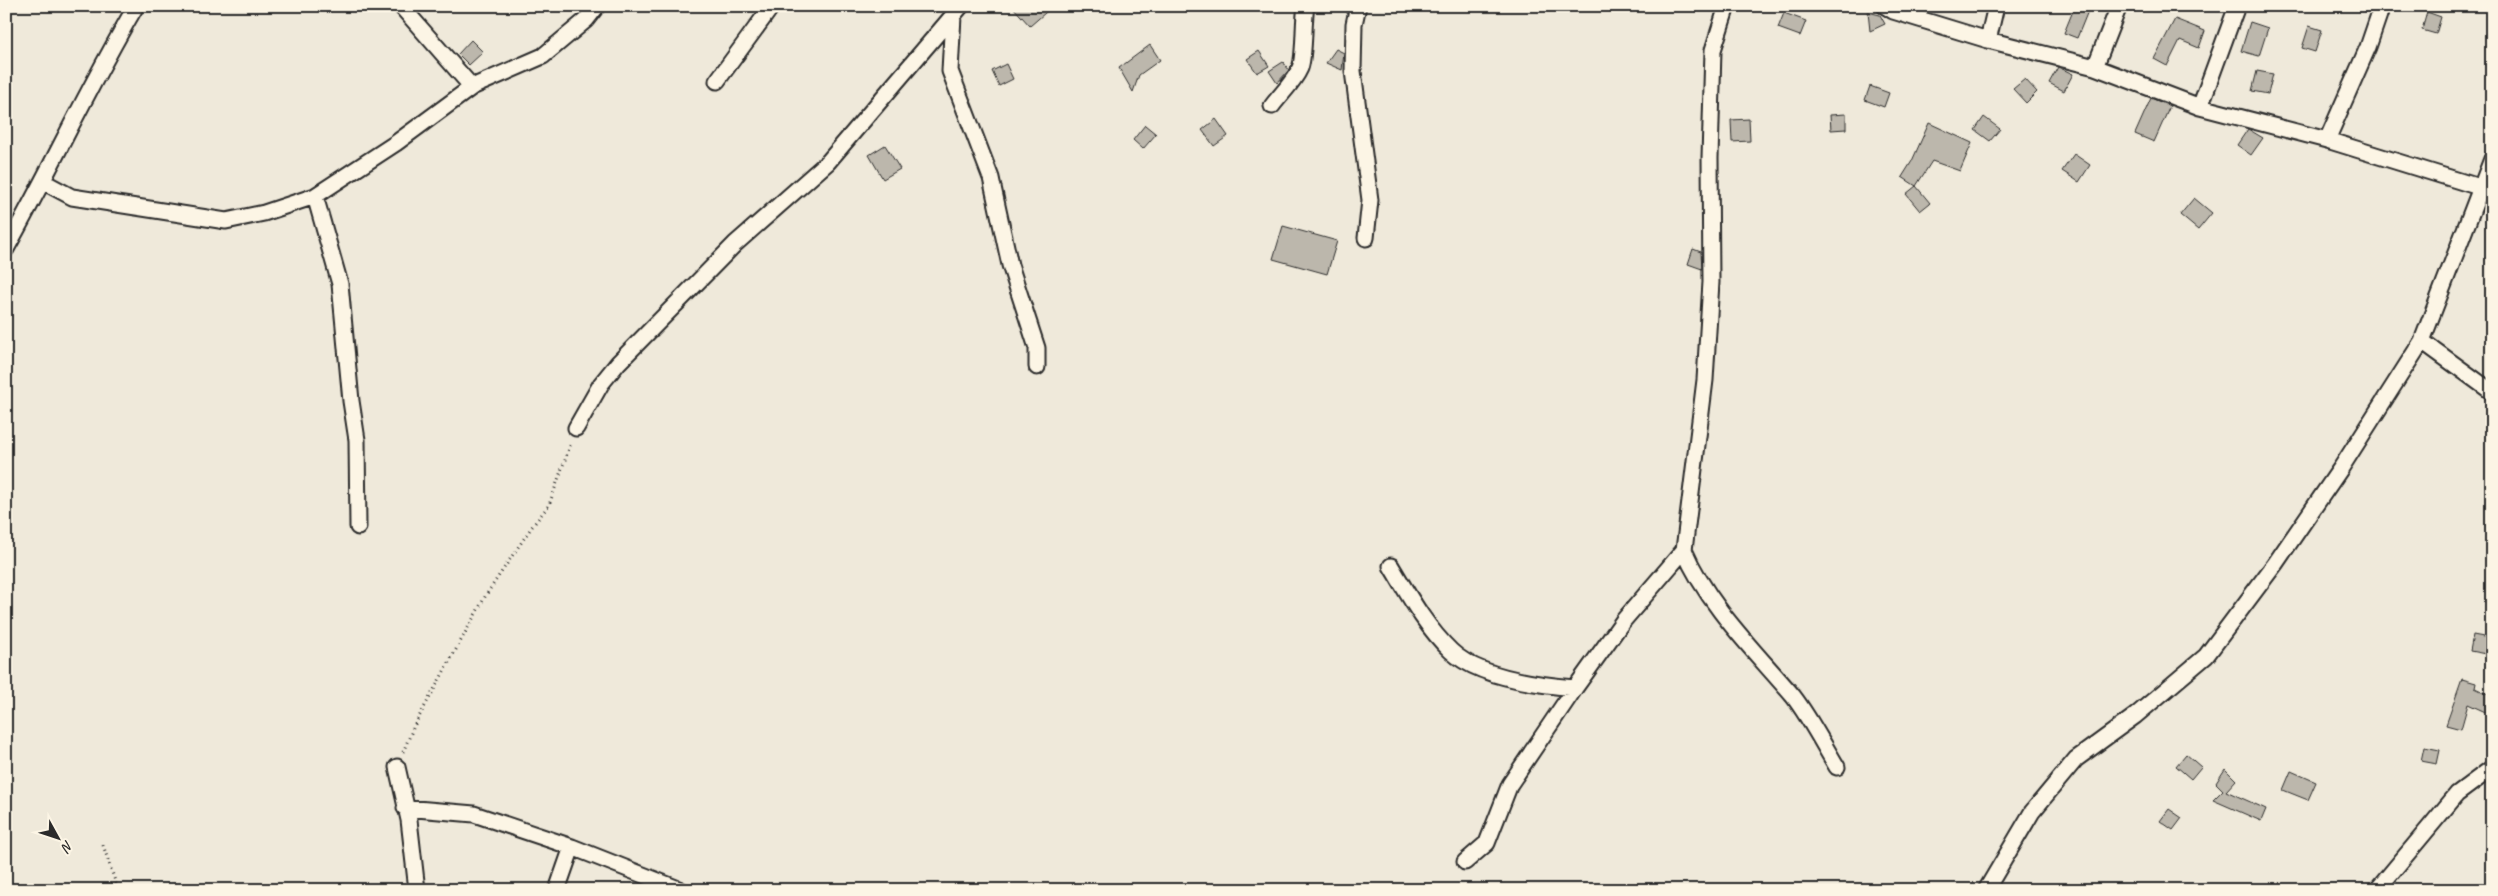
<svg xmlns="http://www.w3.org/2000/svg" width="2498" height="896" font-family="Caveat,sans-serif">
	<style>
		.building { fill: #bcb7ac; stroke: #2b2b2b }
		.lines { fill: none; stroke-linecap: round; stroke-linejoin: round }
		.street-casing { stroke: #2b2b2b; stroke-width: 19 }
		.path { stroke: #2b2b2b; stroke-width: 3; stroke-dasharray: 1 4; stroke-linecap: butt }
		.street { stroke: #fcf5e5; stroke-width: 15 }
	</style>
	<rect width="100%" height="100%" fill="#efe9da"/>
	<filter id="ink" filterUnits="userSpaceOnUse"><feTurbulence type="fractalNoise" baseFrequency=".02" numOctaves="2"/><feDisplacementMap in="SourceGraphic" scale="10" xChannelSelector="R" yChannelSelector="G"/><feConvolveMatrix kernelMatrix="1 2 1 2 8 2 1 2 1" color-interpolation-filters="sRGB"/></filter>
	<g filter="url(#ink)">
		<path class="building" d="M1012 6H1053L1030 26Z
			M2075 6H2090L2077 38 2064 33Z
			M1868 12 1880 15 1885 24 1870 31Z
			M2427 12 2441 17 2436 34 2422 30Z
			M1784 13 1806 21 1800 36 1778 28Z
			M2175 19 2205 31 2199 48 2180 40 2167 66 2154 59Z
			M2250 22 2268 28 2259 56 2241 51Z
			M2309 26 2322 30 2315 52 2302 48Z
			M471 40 483 52 469 65 458 54Z
			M1150 45 1160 60 1139 75 1133 92 1119 68Z
			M1336 49 1344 53 1342 70 1326 63Z
			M1259 51 1269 66 1257 73 1247 59Z
			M1283 62 1289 70 1277 83 1269 71Z
			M1006 64 1013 79 999 86 992 71Z
			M2058 67 2073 74 2064 91 2049 83Z
			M2257 71 2273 74 2268 94 2252 91Z
			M2025 79 2037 92 2026 103 2013 89Z
			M1870 86 1889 93 1884 107 1865 100Z
			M2151 98 2170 106 2154 142 2135 134Z
			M1846 114V129L1831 130 1830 115Z
			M1984 117 2000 129 1990 141 1975 130Z
			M1216 119 1228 136 1214 146 1202 130Z
			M1749 119 1750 141 1732 142 1731 120Z
			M1929 123 1972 143 1960 171 1932 161 1916 186 1902 177 1912 161Z
			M1145 125 1156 134 1143 149 1133 140Z
			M2248 129 2263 138 2251 155 2237 145Z
			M885 145 900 169 883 179 869 155Z
			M2074 154 2090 165 2079 182 2062 171Z
			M1916 186 1930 203 1920 211 1906 194Z
			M2194 198 2212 213 2198 230 2180 215Z
			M1283 226 1337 241 1327 274 1273 259Z
			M1693 249 1701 252 1702 269 1688 264Z
			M2473 635 2489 638 2486 654 2470 651Z
			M2462 679 2476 683 2475 688 2492 696V715L2468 704 2461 729 2446 725Z
			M2424 747 2440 750 2437 764 2421 761Z
			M2186 754 2201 767 2191 779 2176 766Z
			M2225 769 2236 780 2226 791 2266 809 2261 821 2213 800 2223 790 2216 783Z
			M2291 771 2316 782 2308 800 2283 790Z
			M2169 809 2182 818 2173 830 2160 821Z"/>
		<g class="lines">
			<defs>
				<path id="street" d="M401 6 472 87
					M1358 6 1354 24 1353 71 1370 200 1366 238
					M1727 6 1713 50 1710 158 1711 282 1705 380 1684 550C1708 606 1754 650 1793 696 1810 718 1823 744 1837 767
					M1885 6 1893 11 1988 40 2095 67 2200 107 2327 140 2492 191
					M953 16 950 71 991 178 1010 265 1037 348V367
					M1988 40 1996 6
					M2095 67 2119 6
					M717 81 772 6
					M1272 106C1280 95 1294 82 1300 68 1305 56 1303 22 1306 6
					M2200 107 2237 6
					M2327 140 2368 47 2382 6
					M44 182 72 197 226 221 264 213 315 196 396 143 472 87 543 56 586 20 597 6
					M315 196 340 284 351 401 357 440 358 527
					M6 249C51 169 89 85 136 6
					M2422 341 2492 392
					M576 428 601 384 618 363 735 244 828 162 961 6
					M1391 566C1409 596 1426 627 1451 651 1478 677 1539 685 1575 688
					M397 767 409 820 417 890
					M405 808 474 814 572 847 681 890
					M1465 862 1487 843 1510 784 1575 688 1623 621 1684 550
					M557 890 572 847
					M1986 890 2032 812 2076 759 2135 716 2206 656 2275 564 2341 468 2422 341 2492 159
					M2377 890 2457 794 2492 768"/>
			</defs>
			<use href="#street" class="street-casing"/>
			<path class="path" d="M403 752 414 726 486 595 531 528 549 505 571 443
				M103 845 118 890"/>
			<use href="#street" class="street"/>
		</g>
	</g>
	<rect width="2498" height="896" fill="none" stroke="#fcf5e5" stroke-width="25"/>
	<rect x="12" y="12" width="2473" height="871" fill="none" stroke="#2b2b2b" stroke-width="2" filter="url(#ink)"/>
	<g transform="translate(58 838) rotate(130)" stroke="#fcf5e5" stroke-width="4" paint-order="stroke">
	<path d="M0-4L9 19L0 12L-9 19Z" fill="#2b2b2b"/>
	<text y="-8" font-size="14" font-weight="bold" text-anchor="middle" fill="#2b2b2b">N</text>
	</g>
</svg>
